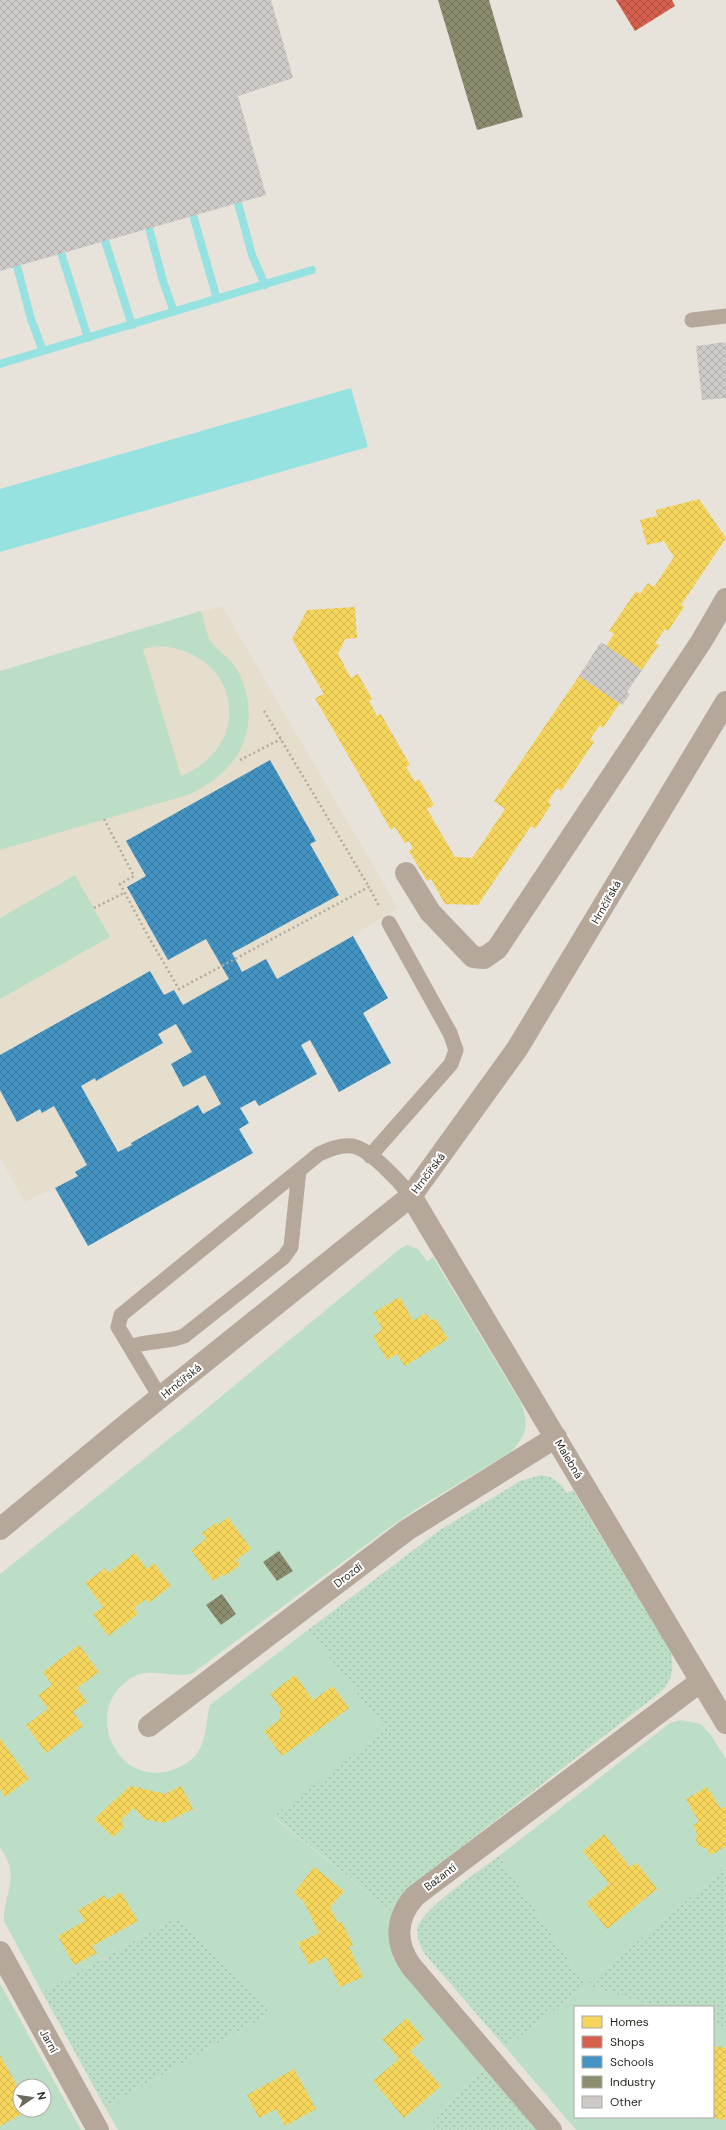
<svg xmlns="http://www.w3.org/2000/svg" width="726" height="2130" font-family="'DM Sans',sans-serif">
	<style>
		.built { fill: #e5decc }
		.grass { fill: url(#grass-dots) }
		.green { fill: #bddec6; fill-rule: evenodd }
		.water { fill: #95e2e0 }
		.homes { fill: url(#homes-cross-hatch) }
		.shops { fill: url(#shops-cross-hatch) }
		.schools { fill: url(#schools-cross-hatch); fill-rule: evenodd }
		.industry { fill: url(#industry-cross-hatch) }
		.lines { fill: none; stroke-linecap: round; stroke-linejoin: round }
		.stream { stroke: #95e2e0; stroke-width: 8 }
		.building { fill: url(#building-cross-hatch) }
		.path { stroke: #b2aa9f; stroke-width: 2.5; stroke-dasharray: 2 3; stroke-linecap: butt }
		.service { stroke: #b5a89a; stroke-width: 15 }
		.minor { stroke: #b5a89a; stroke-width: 22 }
		.tertiary { stroke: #b5a89a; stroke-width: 22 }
		.labels { text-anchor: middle; stroke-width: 4; stroke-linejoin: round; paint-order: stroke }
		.street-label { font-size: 11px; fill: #2a2822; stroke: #fff }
	</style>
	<defs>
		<pattern id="grass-dots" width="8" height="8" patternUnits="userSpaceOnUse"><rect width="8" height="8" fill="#bddec6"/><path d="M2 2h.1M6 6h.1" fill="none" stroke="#a3beaa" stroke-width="1.8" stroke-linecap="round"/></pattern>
		<pattern id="homes-cross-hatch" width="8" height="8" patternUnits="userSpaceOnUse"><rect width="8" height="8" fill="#f6d55c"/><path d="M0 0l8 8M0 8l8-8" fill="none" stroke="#d3b750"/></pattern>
		<pattern id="shops-cross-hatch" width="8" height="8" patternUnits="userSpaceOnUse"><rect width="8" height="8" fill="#d6604d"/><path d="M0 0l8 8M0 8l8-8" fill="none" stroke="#ae4f40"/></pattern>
		<pattern id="schools-cross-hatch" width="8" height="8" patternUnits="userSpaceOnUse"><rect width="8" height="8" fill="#4393c3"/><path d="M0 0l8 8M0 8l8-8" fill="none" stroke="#38789e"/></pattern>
		<pattern id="industry-cross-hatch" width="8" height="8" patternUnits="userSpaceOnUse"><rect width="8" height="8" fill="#8c8c6e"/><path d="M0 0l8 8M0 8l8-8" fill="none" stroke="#73725a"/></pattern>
		<pattern id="building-cross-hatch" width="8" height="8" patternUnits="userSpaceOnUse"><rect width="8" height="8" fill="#cdcac8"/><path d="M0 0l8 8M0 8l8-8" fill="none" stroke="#b0aeac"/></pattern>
	</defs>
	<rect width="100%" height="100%" fill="#e7e3da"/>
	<path class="built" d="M222 606 398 908 353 936 388 998 363 1013 391 1063 339 1092 310 1041 301 1045 317 1074 259 1106 255 1100 241 1108 249 1123 239 1129 253 1153 88 1246 55 1188 25 1202 0 1158V671Z"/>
	<path class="grass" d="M541 1475C554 1477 560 1482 567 1493L573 1490 671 1652C674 1667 673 1679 662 1691L406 1890 394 1905 392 1912 273 1816 385 1730 308 1630 440 1530 520 1481Z
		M499 1856 584 1983V1987L506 2048 424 1953C420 1945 416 1936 418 1927 422 1909 482 1869 499 1856Z
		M726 1869V2028L713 2024V2007H657L586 1985 683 1903Z
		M177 1917 275 2011 105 2107 42 1992Z
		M485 2069 537 2130H427L461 2089Z"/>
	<path class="green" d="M201 611C204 620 206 632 210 640 215 649 230 657 237 669 265 723 241 773 187 795L0 850V671ZM157 646C239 649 257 745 181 776L143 649Z
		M75 875 110 937 0 999V918Z
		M407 1245 418 1249 427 1261 433 1257 521 1403C530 1425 526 1436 511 1452L418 1508 386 1530 193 1673C173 1680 152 1666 133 1677 78 1709 119 1794 177 1768 187 1764 197 1757 201 1746 207 1733 206 1718 210 1705L308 1630 385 1730 273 1817 392 1912C389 1928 390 1947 395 1962L485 2069 461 2089 427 2130H118L105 2107 275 2011 177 1917 42 1992 4 1921C3 1893 22 1876 0 1848V1574L189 1423 401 1248Z
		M681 1720 701 1724 711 1735 726 1759V1869L683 1903 586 1985 657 2007H575V2117H713V2024L726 2028V2130H576L506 2048 584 1987V1983L499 1856 670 1723Z
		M0 1984 5 1992 81 2130H0ZM20 2086H44V2110H20Z"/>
	<path class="water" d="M351 388 368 447 0 552V489Z"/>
	<path class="homes" d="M699 499 726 538 681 605 684 607 668 631 665 629 655 643 659 645 642 670 606 646 614 634 609 631 636 591 640 594 648 583 654 587 674 557 664 541 647 545 640 520 657 516 656 510Z
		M355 607 357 638 345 639 338 654 351 678 358 674 372 699 369 701 377 716 381 714 410 765 406 767 415 782 419 779 434 805 427 809 455 857 472 858 479 848 505 809 494 801 579 676 620 703 603 728 600 725 590 739 594 742 561 791 557 788 548 802 551 805 535 829 531 826 478 905 445 904 431 879 427 881 409 851 413 848 409 841 405 843 395 827 391 830 315 698 324 694 292 639 307 610Z
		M400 1297 413 1321 426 1313 431 1321 435 1318 448 1339 405 1366 397 1354 387 1360 373 1336 381 1331 380 1328 382 1327 373 1313Z
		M228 1517 251 1549 236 1560 240 1565 225 1576 224 1574 213 1581 191 1550 206 1539 202 1533 217 1522 218 1525Z
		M135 1553 147 1569 154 1563 171 1586 149 1603 146 1599 134 1608 138 1614 108 1636 93 1614 103 1607 85 1583 105 1568 108 1573Z
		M79 1645 99 1672 77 1688 87 1702 73 1712 83 1726 46 1753 26 1725 48 1709 38 1695 52 1685 43 1672Z
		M295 1675 313 1700 333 1686 349 1708 282 1756 264 1731 279 1720 281 1709 270 1694Z
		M0 1738 29 1779 5 1797 0 1789Z
		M130 1786 165 1794 181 1786 193 1809 164 1823 144 1819 134 1808 122 1819 123 1828 113 1837 94 1819Z
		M707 1787 721 1809 726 1806V1846L711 1855 706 1848 699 1846 696 1840 697 1833 693 1825 699 1822 686 1799Z
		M604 1834 630 1867 637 1863 657 1889 607 1929 586 1903 609 1884 583 1851Z
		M314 1867 344 1891 330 1907 338 1923 342 1922 353 1945 349 1947 363 1977 340 1987 326 1957 309 1965 298 1943 319 1933 304 1902 294 1893Z
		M121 1892 138 1921 92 1946 97 1953 74 1965 58 1936 85 1921 78 1910 105 1895 107 1900Z
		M407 2018 424 2039 410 2051 441 2086 404 2118 373 2081 399 2059 382 2039Z
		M713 2046 726 2048 725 2120 713 2118Z
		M0 2055 20 2091V2110H29L0 2126Z
		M294 2069 316 2109 285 2126 276 2109 259 2118 247 2095Z"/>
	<path class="shops" d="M616 0H672L675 6 635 31Z"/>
	<path class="schools" d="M270 760 316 841 310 844 339 895 232 953 242 972 266 959 277 979 353 936 388 998 363 1013 391 1063 339 1092 310 1040 301 1045 317 1074 259 1106 255 1100 240 1108 249 1123 239 1129 253 1153 88 1246 55 1188 78 1176 75 1172 87 1165 54 1106 42 1113 40 1109 17 1122 0 1090V1055L150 971 164 995 174 990 183 1005 229 979 206 939 168 960 127 887 146 876 126 841ZM176 1024 192 1052 171 1064 183 1087 205 1075 221 1104 203 1114 198 1105 131 1143 132 1145 118 1152 81 1086 95 1078 96 1081 163 1043 158 1034Z"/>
	<path class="industry" d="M438 0H489L523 117 477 130Z
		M279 1551 293 1571 277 1581 263 1562Z
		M222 1594 236 1614 221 1625 206 1605Z"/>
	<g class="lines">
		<path class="stream" d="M238 203 252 255 265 285
			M193 215 217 299
			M149 228 163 281 174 312
			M105 241 132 325
			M61 253 88 338
			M17 266 31 319 43 351
			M0 364 312 270"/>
	</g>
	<path class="building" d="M0 0H271L293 78 238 96 266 195 0 271Z
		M726 342V398L702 400 696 346Z
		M601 642 642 670 627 692 630 694 622 705 579 676Z"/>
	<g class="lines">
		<path class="path" d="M264 711 369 887
			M240 760 281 739
			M104 819 134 876 120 884 148 936 179 989 369 887 379 906
			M94 908 124 893"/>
		<path class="service" d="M692 320 726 316
			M370 1156 451 1064 456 1050 450 1033 389 923
			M130 1347C148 1340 166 1343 184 1336L284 1257 291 1247 299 1170
			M160 1397 118 1327 121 1315 319 1154C330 1149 340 1145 352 1146 369 1148 400 1182 411 1196"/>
		<path class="minor" d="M406 873 430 912 473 957 484 958 497 949 701 642 726 599
			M411 1196 726 1723
			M149 1726 407 1530 556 1437
			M0 1952 98 2130
			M551 2130 411 1966C394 1942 396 1917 415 1896L701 1681"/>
		<path class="tertiary" d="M0 1529 127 1424 411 1196 517 1049 726 702"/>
	</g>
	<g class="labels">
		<g class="street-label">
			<text transform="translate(606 902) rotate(-60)" y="4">Hrnčířská</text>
			<text transform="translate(428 1173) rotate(-53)" y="4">Hrnčířská</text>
			<text transform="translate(181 1381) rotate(-39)" y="4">Hrnčířská</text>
			<text transform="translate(569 1459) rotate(59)" y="4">Malebná</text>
			<text transform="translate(348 1575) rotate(-37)" y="4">Drozdí</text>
			<text transform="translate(440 1877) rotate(-37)" y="4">Bažantí</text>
			<text transform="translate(49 2041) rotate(61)" y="4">Jarní</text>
		</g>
	</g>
	<rect x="574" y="2006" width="140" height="112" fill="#ffffff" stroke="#aaa9a7"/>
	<rect x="582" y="2016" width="20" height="12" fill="#f6d55c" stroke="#aaa9a7"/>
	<text x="610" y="2026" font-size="12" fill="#2a2822">Homes</text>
	<rect x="582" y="2036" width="20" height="12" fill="#d6604d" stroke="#aaa9a7"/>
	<text x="610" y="2046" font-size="12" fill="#2a2822">Shops</text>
	<rect x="582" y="2056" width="20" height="12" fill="#4393c3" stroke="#aaa9a7"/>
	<text x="610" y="2066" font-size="12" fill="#2a2822">Schools</text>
	<rect x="582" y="2076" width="20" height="12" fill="#8c8c6e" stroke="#aaa9a7"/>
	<text x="610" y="2086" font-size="12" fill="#2a2822">Industry</text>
	<rect x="582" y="2096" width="20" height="12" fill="#cdcac8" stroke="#aaa9a7"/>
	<text x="610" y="2106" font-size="12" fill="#2a2822">Other</text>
	<g transform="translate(32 2098) rotate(77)"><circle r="19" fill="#ffffff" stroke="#aaa9a7"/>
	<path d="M0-3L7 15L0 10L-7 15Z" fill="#6c6962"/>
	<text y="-6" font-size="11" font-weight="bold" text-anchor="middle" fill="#2a2822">N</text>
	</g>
</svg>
